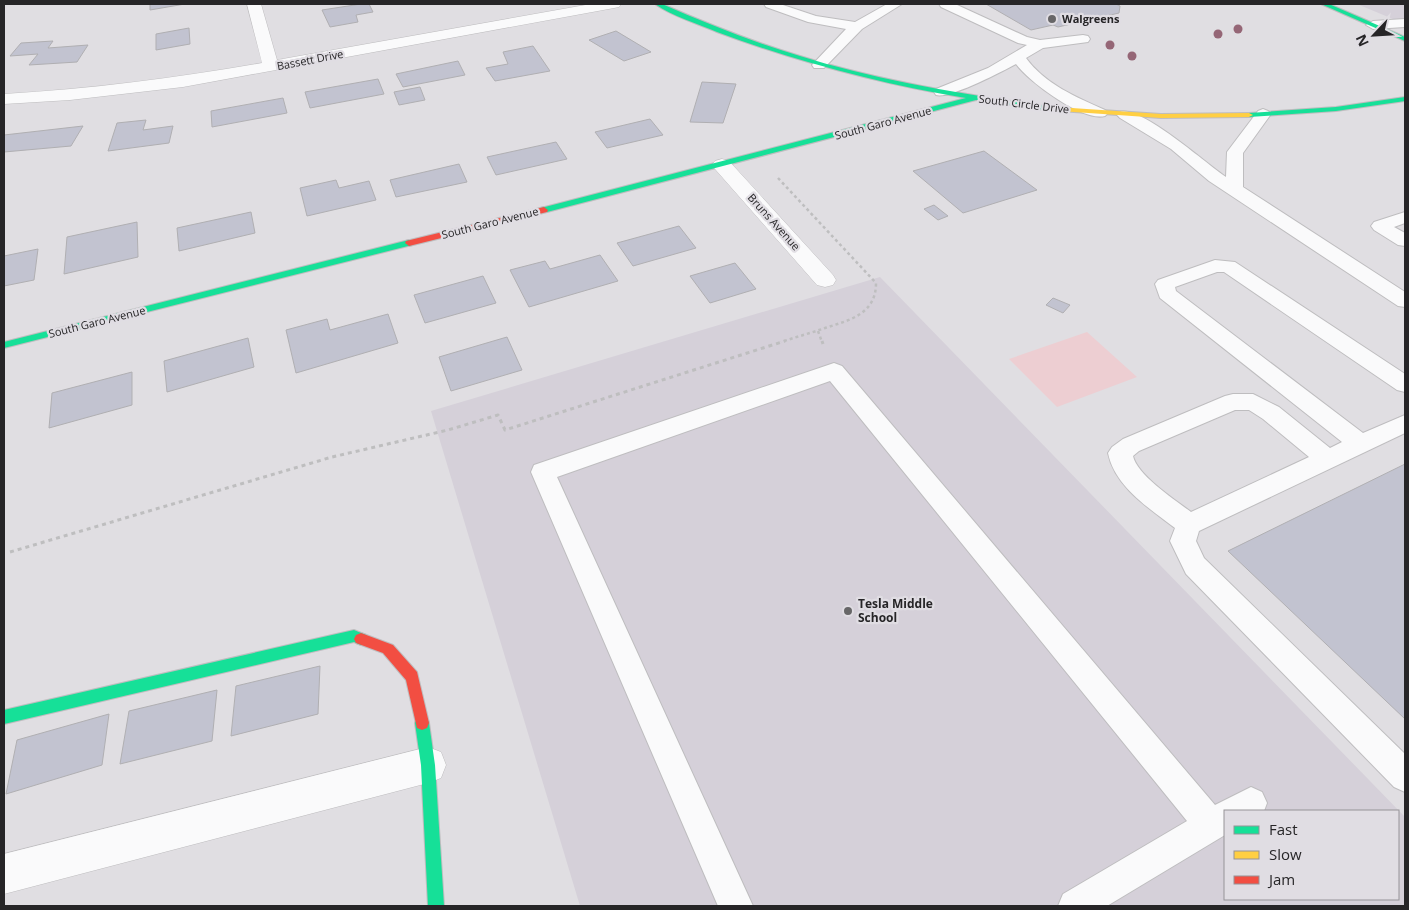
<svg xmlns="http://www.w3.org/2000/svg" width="1409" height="910" font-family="'Open Sans',sans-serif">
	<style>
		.built { fill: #d5d0d9; fill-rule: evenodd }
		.green { fill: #edced2 }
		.building { fill: #c2c3d0; stroke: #b0afb2 }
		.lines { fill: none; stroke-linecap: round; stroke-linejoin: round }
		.lane-casing { stroke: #bebdbf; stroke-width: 2 }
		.street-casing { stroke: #bebdbf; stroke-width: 1 }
		.fast-casing { stroke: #bebdbf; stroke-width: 2 }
		.slow-casing { stroke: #bebdbf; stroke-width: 2 }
		.jam-casing { stroke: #bebdbf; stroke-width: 2 }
		.path-far1 { stroke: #bebebf; stroke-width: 2.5; stroke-dasharray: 3 3; stroke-linecap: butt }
		.path { stroke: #bebebf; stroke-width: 3; stroke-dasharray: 4 4; stroke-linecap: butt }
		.lane { fill: #fafafb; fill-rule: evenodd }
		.street { fill: #fafafb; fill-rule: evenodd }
		.fast { fill: #16e098; fill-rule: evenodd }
		.slow { fill: #ffcf43; fill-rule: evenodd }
		.jam { fill: #f24e42; fill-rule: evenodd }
		.tree { fill: #956676 }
		.poi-dot { fill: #676668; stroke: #e0dde3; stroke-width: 2 }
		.labels { text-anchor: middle; stroke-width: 4.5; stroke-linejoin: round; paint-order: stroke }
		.far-poi-label { font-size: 11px; font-weight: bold; fill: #262527; stroke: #e0dde3; text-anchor: start }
		.far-street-label { font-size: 11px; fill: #262527; stroke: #e0dde3 }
		.poi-label { font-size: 12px; font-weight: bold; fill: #262527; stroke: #e0dde3; text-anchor: start }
	</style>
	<rect width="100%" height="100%" fill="#e0dee2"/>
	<path class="built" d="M1357 4H1405V24Z
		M880 277 1405 817V906H580L431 411ZM1225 811H1398V899H1225Z"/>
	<path class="green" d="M1087 332 1137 377 1057 407 1009 359Z"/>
	<path class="building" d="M150 4H185L150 10Z
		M361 4H369L373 12 356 15 358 22 330 27 322 10Z
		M986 4H1116L1120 6 1119 13 1058 27 1053 25 1031 30Z
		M189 28 190 44 156 50V34Z
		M616 31 651 52 624 61 589 40Z
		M53 41 48 48 88 45 77 62 29 65 38 54 10 56 21 43Z
		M533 46 550 71 495 81 486 68 508 64 503 52Z
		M458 61 465 75 403 87 396 74Z
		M378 79 384 94 310 108 305 92Z
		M702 82 736 84 723 123 690 122Z
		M420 87 425 100 399 105 394 92Z
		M283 98 287 113 212 127 211 111Z
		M650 119 663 135 607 148 595 132Z
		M146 120 143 130 173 126 169 143 108 151 117 123Z
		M83 126 71 146 4 152V135Z
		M556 142 567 159 496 175 487 157Z
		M984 151 1037 190 963 213 913 171Z
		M459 164 467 182 396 197 390 180Z
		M336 180 339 188 369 181 376 200 307 216 300 188Z
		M934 205 948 216 938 220 924 209Z
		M251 212 255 233 179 251 177 228Z
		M137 222 138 257 64 274 67 237Z
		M679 226 696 248 633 266 617 243Z
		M38 249 34 280 4 286V256Z
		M600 255 618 281 529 307 510 270 545 261 550 269Z
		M735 263 756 289 710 303 690 276Z
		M483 276 496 303 425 323 414 295Z
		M1053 298 1070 305 1063 313 1046 305Z
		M388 314 398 343 296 373 286 330 327 319 330 330Z
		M507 337 522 370 451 391 439 357Z
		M248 338 254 367 167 392 164 361Z
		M132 372V405L49 428 52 393Z
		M1405 464V719L1228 551Z
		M320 666 318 714 231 736 236 686Z
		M217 690 212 741 120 764 129 711Z
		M109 714 102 765 6 794 17 740Z"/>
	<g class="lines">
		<defs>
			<path id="lane" d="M764 4H780L816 16 855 22 887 4H902L862 29 824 68H814L812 65 846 29 808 22 766 7Z
				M939 4H955L1027 37 1040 40 1083 35 1088 36 1090 39 1088 42 1043 48 1026 58C1045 84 1076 97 1105 110L1108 113 1105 116C1083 122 1029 82 1016 64 1001 72 950 99 936 95L934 92 936 89 988 68 1027 45 1018 43 941 7Z
				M1405 19V27L1373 29 1366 25 1373 21Z
				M1263 109 1268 111 1271 114 1243 153V187L1405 292V307L1398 306 1209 181 1171 149 1120 118 1117 115 1120 112C1142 106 1205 163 1226 177L1227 152 1258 111Z
				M1405 212V223L1394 227 1405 233V246L1398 245 1374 230 1371 226 1374 222Z
				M1215 260 1235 262 1405 374V392L1397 390 1224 272H1217L1175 287 1176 291 1363 433 1405 415V433L1199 531 1196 541 1204 558 1405 754V792L1394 787 1186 574 1170 541 1175 528C1149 508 1115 487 1108 453L1112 447 1123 439 1225 396 1233 394H1253L1279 407 1330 448 1342 442 1160 298 1155 284 1158 280ZM1235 410H1249L1263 419 1309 457 1191 512C1175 500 1137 475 1133 456L1139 451Z
				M834 363 842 366 1215 805 1251 787 1262 792 1267 803 1264 811H1225V835L1107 906H1058L1063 894 1187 821 830 381 557 477 753 906H718L531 472 534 465Z"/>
			<path id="street" d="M247 4H261L277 60 591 4H621L619 7 614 8 183 87 70 100 4 104V94C91 89 176 78 262 63Z
				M722 159 729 161 833 275 836 280 833 285 825 287 817 285 715 169 712 165 715 161Z
				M428 747 441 752 446 765 441 778 428 783 4 894V854Z"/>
			<path id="fast" d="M655 4H662C708 24 753 42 800 56 880 81 963 94 1045 106L1049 108 1045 110 976 100 547 212H541V208L966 98C881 84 798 62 717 32 699 24 671 16 655 4Z
				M1321 4H1329L1405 37V41Z
				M1405 97V101L1336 111 1249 117 1245 115 1249 113 1336 107Z
				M409 240 413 243 412 245 4 348V342Z
				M354 630 366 635 368 639 366 643 361 645 354 642 4 724V710Z
				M422 716 427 718 429 723 435 765 444 906H428L421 765 415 723 417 718Z"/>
			<path id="slow" d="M1042 106 1161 114 1249 113 1253 115 1249 117 1161 118 1045 110H1042Z"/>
			<path id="jam" d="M544 207 548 210 547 212 409 246 405 243 406 241Z
				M361 633 393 645 417 672 429 723 427 728 422 730 417 728 406 680 383 653 356 643 354 639 356 635Z"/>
		</defs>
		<use href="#lane" class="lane-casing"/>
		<use href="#street" class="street-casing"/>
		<use href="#fast" class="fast-casing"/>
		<use href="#slow" class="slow-casing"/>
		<use href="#jam" class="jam-casing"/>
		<path class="path-far1" d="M778 178 876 283C876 314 850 320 825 328 811 333 796 337 781 342
			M818 331 822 342"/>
		<path class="path" d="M822 341 823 344
			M10 552 332 457 448 430 498 415 505 430 785 341"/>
		<use href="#lane" class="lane"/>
		<use href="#street" class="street"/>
		<use href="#fast" class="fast"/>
		<use href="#slow" class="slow"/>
		<use href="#jam" class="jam"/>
	</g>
	<g class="tree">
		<circle cx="1238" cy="29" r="4.5"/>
		<circle cx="1218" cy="34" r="4.5"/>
		<circle cx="1110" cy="45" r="4.5"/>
		<circle cx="1132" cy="56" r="4.5"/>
	</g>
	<g class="poi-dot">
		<circle cx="1052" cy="19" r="5"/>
		<circle cx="848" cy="611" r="5"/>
	</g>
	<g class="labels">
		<g class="far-poi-label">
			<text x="1062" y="23">Walgreens</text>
		</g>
		<g class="far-street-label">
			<text transform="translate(310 60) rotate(-11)" y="4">Bassett Drive</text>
			<text transform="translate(1024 104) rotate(7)" y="4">South Circle Drive</text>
			<text transform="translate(883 123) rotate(-15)" y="4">South Garo Avenue</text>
			<text transform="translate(774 222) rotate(48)" y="4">Bruns Avenue</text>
			<text transform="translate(490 223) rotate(-14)" y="4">South Garo Avenue</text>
			<text transform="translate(97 322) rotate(-14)" y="4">South Garo Avenue</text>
		</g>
		<g class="poi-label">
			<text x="858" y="608">Tesla Middle<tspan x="858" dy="14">School</tspan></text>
		</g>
	</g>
	<rect width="1409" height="910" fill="none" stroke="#262527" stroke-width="10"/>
	<rect x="1224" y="810" width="175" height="90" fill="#e0dde3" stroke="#969398"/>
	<rect x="1234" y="826" width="25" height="8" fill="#16e098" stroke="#969398"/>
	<text x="1269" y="835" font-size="15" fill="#262527">Fast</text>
	<rect x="1234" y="851" width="25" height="8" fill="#ffcf43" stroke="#969398"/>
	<text x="1269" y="860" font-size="15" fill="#262527">Slow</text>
	<rect x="1234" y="876" width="25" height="8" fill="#f24e42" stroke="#969398"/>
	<text x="1269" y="885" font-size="15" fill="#262527">Jam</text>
	<g transform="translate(1374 35) rotate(245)" stroke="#e0dde3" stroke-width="4" paint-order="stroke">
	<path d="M0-4L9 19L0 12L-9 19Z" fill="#262527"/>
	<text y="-8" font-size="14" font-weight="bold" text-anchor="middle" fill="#262527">N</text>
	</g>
</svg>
